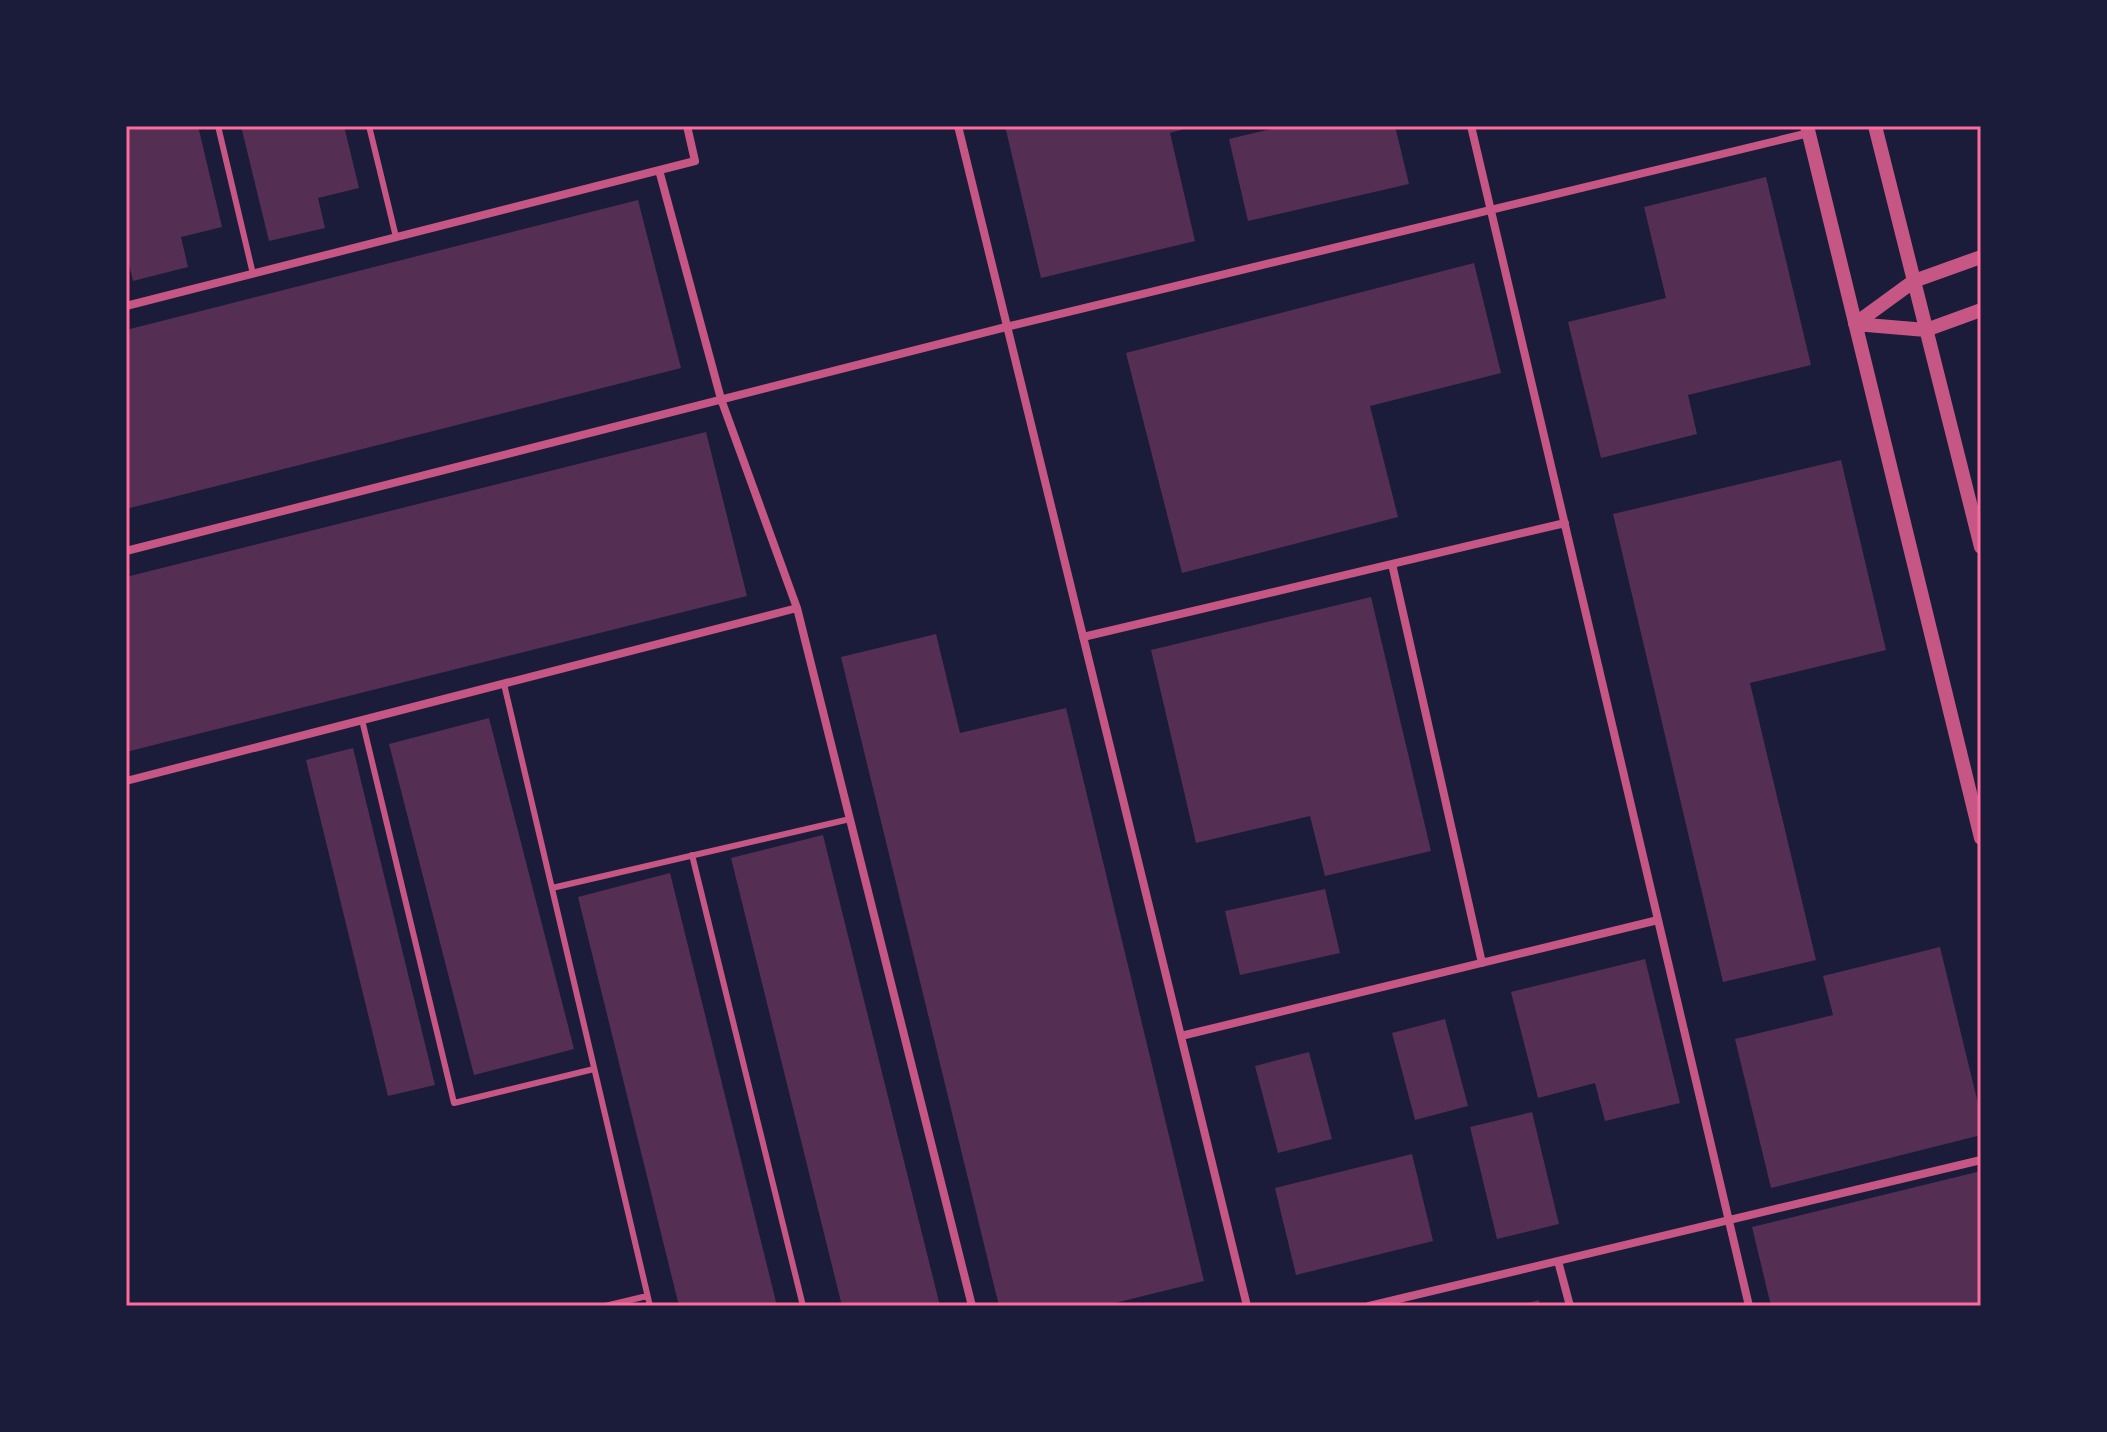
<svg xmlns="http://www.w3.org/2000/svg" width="2107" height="1432" font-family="Barlow,sans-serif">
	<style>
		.building { fill: #542f53 }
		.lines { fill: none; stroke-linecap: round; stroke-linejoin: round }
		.service { stroke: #c65784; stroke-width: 6 }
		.minor { stroke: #c65784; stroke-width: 8 }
		.tertiary { stroke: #c65784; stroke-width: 14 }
		.neatline { fill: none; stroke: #ff6b9d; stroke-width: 3 }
	</style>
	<rect width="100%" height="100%" fill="#1b1b3a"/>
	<path class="building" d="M126 126H198L222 227 181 237 188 267 133 281 126 252Z
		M241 126H344L359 188 318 198 325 228 269 241Z
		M1005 126H1195L1170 133 1195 241 1041 278Z
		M1284 126H1395L1409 184 1248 221 1229 139Z
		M1766 177 1811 365 1688 395 1697 434 1601 458 1568 322 1666 298 1644 207Z
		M638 200 681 368 126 509V330Z
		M1474 263 1501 373 1370 406 1398 517 1182 573 1126 353Z
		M706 432 747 596 126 752V577Z
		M1841 460 1886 650 1750 683 1816 960 1723 982 1613 514Z
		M1371 597 1431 851 1325 876 1310 816 1196 843 1151 650Z
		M936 634 960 733 1066 708 1204 1281 1103 1306H999L841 657Z
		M489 718 574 1049 474 1075 389 744Z
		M353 748 435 1085 388 1096 306 760Z
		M823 835 940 1306H842L731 858Z
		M670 873 777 1306H679L578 897Z
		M1325 889 1340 953 1240 975 1225 911Z
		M1940 947 1981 1116V1135L1771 1188 1735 1039 1833 1015 1823 976Z
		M1645 959 1680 1103 1605 1121 1595 1083 1538 1098 1511 992Z
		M1445 1019 1468 1106 1415 1120 1392 1033Z
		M1309 1052 1332 1139 1278 1153 1255 1066Z
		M1532 1112 1559 1224 1497 1239 1470 1127Z
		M1412 1154 1433 1241 1296 1275 1275 1188Z
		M1981 1171V1306H1771L1752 1227Z
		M1539 1300 1540 1306H1519V1305Z"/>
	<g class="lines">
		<path class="service" d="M218 126 253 274
			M369 126 396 237
			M504 684 650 1306
			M362 720 454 1103 594 1069
			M692 855 803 1306
			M552 888 850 819
			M605 1306 647 1296"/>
		<path class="minor" d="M958 126 1247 1306
			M1471 126 1749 1306
			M659 170 721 399 797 608 972 1306
			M126 306 695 161 687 126
			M126 551 1006 327 1809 133
			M1392 564 1482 963
			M1083 637 1565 523
			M126 781 797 608
			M1181 1036 1658 920
			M1558 1261 1570 1306
			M1369 1306 1981 1160"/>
		<path class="tertiary" d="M1807 126 1981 838
			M1875 126 1981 547
			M1855 324 1914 281 1981 257
			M1855 324 1926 330 1981 310"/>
	</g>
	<rect width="2107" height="1432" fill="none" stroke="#1b1b3a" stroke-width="256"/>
	<rect x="128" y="128" width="1851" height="1176" class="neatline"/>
</svg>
